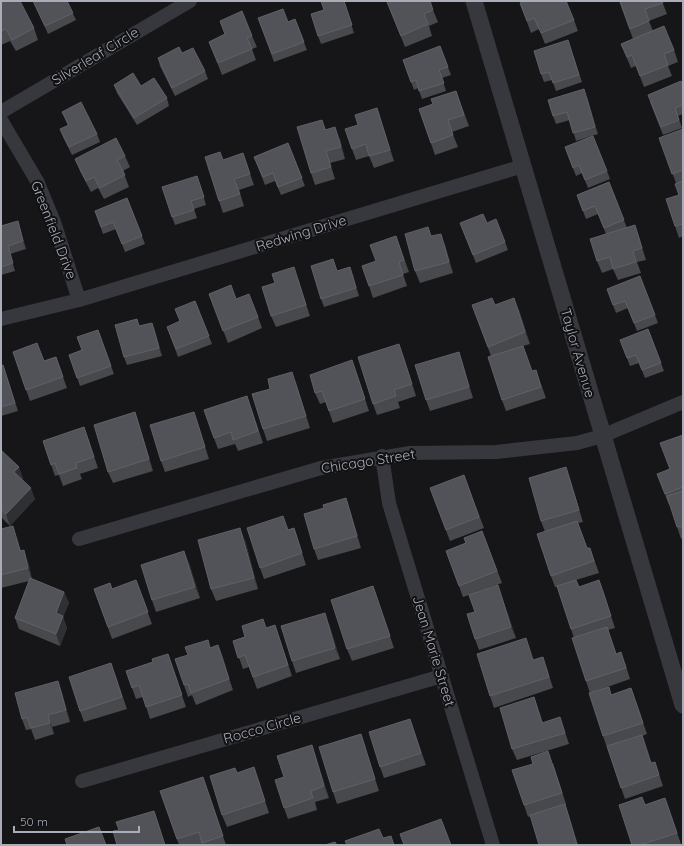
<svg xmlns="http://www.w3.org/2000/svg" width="684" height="846" font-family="Quicksand,sans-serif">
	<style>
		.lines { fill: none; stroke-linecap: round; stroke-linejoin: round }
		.minor { stroke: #37383d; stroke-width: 14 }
		.tertiary { stroke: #37383d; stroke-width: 17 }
		.wall { fill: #47494d }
		.shaded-wall { fill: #2f3033 }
		.building { fill: #525359; stroke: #5f6168 }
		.labels { text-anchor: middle; stroke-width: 4; stroke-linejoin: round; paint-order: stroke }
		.street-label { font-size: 14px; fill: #a8adb8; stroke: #111113 }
	</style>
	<rect width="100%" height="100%" fill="#161618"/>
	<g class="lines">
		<path class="minor" d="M1 112 190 1
			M1 120 37 181 54 222 79 300
			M1 319 79 300 523 166
			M382 456 389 503 493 845
			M79 539 321 468 410 453 496 452 577 443 602 436 683 402
			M82 781 442 676"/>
		<path class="tertiary" d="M474 1 683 705"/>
	</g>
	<path class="wall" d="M1 1 34 28 38 40 16 51 10 41 1 45Z
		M33 1H67L76 20 48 34Z
		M344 1 354 33 321 44 318 36 324 10Z
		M619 1H662L667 14 649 21 653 31 674 50 678 62 668 66 672 76 644 87 636 66 631 68 621 44 633 39Z
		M387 2 433 10 438 22 429 26 432 36 405 47Z
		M520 3 574 20 578 31 545 44 539 29 531 33Z
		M258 18 288 22 295 19 307 50 274 62Z
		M220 21 252 36 257 47 252 49 256 60 222 75 209 42 225 35Z
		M568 40 582 82 556 91 552 80 544 82 541 74Z
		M440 46 451 75 442 78 446 91 422 99 418 88 414 90 403 60Z
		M182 53 205 71 208 79 175 96 160 66 158 58Z
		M114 85 141 86 167 98 169 106 137 125 117 93Z
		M683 88V114L678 116 682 128 663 135 650 102Z
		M456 91 469 126 452 132 458 147 435 155 419 109 433 104Z
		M587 97 598 134 576 141 570 120 556 124 553 116Z
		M377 108 394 161 374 168 369 156 356 160 352 149 358 125Z
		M62 112 97 134 100 142 72 155 63 137 60 129 68 126Z
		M322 120 326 130 340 139 345 159 330 163 335 179 315 185 311 173Z
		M683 129V236L679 238 675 226 679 195 676 183 659 138Z
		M288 143 305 186 281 195 275 181 265 185 254 157Z
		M565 147 607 171 610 179 588 188 582 173 576 176Z
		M125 156 130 167 123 171 129 187 104 199 98 188 91 192 80 171 75 159Z
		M223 160 247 165 254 185 239 190 244 206 223 213 219 201Z
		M609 182 627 228 639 237 646 260 637 262 641 273 618 280 613 269 602 273 597 261 606 234 598 214 586 219 577 195Z
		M200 184 206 205 194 209 197 218 175 225 172 217Z
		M127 198 145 244 125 252 116 229 103 234 95 211Z
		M18 221 26 249 10 254 15 271 1 275V226Z
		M460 223H487L505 242 508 250 476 263Z
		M396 236 409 272 403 274 407 286 373 298 369 286 376 261Z
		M431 236 445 245 453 273 420 283 415 271Z
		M353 275 359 296 324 307 321 299Z
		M298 279 310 316 276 327 271 316Z
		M607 289 655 315 658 323 637 331 628 308 616 313Z
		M209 294 236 299 258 317 262 328 228 343Z
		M195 301 212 344 178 357 167 327 180 321Z
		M472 305H495L519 310 530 344 523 346 532 371 536 370 546 398 506 411 502 400 491 356Z
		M152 323 155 331 162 356 127 365 124 357 139 326Z
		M648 329 664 371 645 378 639 363 630 366 620 340Z
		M98 330 114 374 80 386 69 355 82 350Z
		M13 352 44 361 56 357 67 388 30 401Z
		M459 352 463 364 473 398 430 411 426 400Z
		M403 355 416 396 398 402 400 408 377 415 373 404Z
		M3 365 18 411 1 416V366Z
		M356 372 369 411 333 423 326 402 320 404 315 393Z
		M296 383 310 428 267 441 263 429Z
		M251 407 263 443 238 451 235 444 218 449 214 438Z
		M135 412 139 424 153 471 113 483 108 472Z
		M194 412 209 459 165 472 161 461Z
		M84 427 98 468 80 474 82 479 63 486 59 475 55 476 43 441Z
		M683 435V538L681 539 670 505H669L657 474 670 469Z
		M1 450 23 478 22 479 35 499 10 526 1 517Z
		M566 467 570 479 583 522 578 523 587 548H590L599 573 576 580 579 587 599 580 615 628 608 630 616 653 625 663 630 679 590 693 586 681 574 638 557 587H555L551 576 545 532 541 521Z
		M464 475 484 528 450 541 430 488Z
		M350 510 361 548 318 560 314 549Z
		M294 528 306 565 264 579 260 568 288 530Z
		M1 529 17 538 21 551 28 562 32 579 64 592 69 603 63 617 67 628 60 646 19 629 15 618 29 581 1 588Z
		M482 531 502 583 477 592 502 597 516 638 479 650 475 639V612L469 595 463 597 446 551 466 543Z
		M245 540 258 589 216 601 211 589Z
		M189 563 200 598 156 612 152 600Z
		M136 580 152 624 112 639 94 589H112Z
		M373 586 394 648 352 661 347 649Z
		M329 624 340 659 296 673 292 661Z
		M275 625 292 676 257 689 249 667 243 669 233 641Z
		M208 640 210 648 218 645 233 690 196 705 192 695 188 697 184 685 188 655Z
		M168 654 186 707 150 719 143 697 136 699 126 671 153 662Z
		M533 660 547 669 553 688 494 708 490 696Z
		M115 674 127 709 84 722 80 711Z
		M58 681 62 693 70 722 52 727 54 734 35 740 31 729 26 730 22 719Z
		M609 687 611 695 631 688 647 734 642 736 651 763 655 762 663 786 625 799 603 736Z
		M534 697 543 723 564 729 569 744 517 760 512 749Z
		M410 719 426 765 384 778 380 767Z
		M361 734 379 791 337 804 333 792Z
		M312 745 329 798 315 802 317 810 288 819 284 808V777Z
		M553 763 566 804 565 805 569 816 578 845H539L531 816 528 817 524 805Z
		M237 773 258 779 269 813 227 827 222 815Z
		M207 789 226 845H203V844L199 845H179L160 791Z
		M665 798 681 844 679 845H632L645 805Z"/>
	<path class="shaded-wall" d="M584 89 587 97 598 134 595 127Z
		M377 108 381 120 394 161 390 150Z
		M335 127 340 139 345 159 341 147Z
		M18 221 20 229 26 249 23 241Z
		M635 225 639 237 646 260 642 248Z
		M441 234 445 245 453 273 449 262Z
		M294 267 298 279 310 316 306 305Z
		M350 267 353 275 359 296 356 288Z
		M514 298 519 310 530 344 525 332Z
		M152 323 155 331 162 356 159 348Z
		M399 344 403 355 416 396 412 384Z
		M459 352 463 364 473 398 469 387Z
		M292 372 296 383 310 428 306 416Z
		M135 412 139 424 153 471 149 459Z
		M194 412 198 423 209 459 205 447Z
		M19 467 23 478 19 483 14 472Z
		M566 467 570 479 583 522 579 510Z
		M31 488 35 499 10 526 6 514Z
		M346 498 350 510 361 548 357 536Z
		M13 526 17 538 24 563 20 551Z
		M240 528 245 540 258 589 254 578Z
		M24 550 28 562 32 580 28 568Z
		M184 551 189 563 200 598 195 587Z
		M599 580 604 592 615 628Z
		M498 585 502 597 516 638 511 627Z
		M64 592 69 603 63 617 67 628 60 646 56 634V613Z
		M325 613 329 624 340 659 335 648Z
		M218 645 223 657 233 690 229 679Z
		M58 681 62 693 70 722 66 710Z
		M534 697 538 708 546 734 542 723Z
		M48 715 52 727 54 734 50 723Z
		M361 734 365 746 379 791 375 779Z
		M312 745 316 757 329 798 324 786Z
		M565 804 569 816 578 845H577Z"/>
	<path class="building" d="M1 1H20L34 28 12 40 6 29 1 31Z
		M33 1H67L73 13 45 26Z
		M321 1H344L352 25 318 36 311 14 324 10Z
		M390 1H430L433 10 424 14 428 24 401 36 387 2Z
		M525 1H566L574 20 541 33 534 18 527 21 520 3Z
		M620 1H662L663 3 645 9 649 21 630 29Z
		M283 9 288 22 295 19 304 42 272 54 258 18Z
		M242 11 252 36 247 38 252 49 218 63 209 42 225 34 220 21Z
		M664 26 674 50 664 54 668 65 640 76 632 55 627 57 621 44Z
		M568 40 579 75 553 83 549 72 541 74 534 51Z
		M440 46 448 67 439 70 444 83 419 91 416 80 411 82 403 60Z
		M179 47 182 53 193 48 205 71 172 88 158 58Z
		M133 73 141 86 154 78 167 98 134 118 114 85Z
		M681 81 683 88V105L675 108 679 120 661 127 648 95Z
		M584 89 595 127 573 133 567 112 553 116 548 100Z
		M456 91 464 115 448 120 453 135 431 143 419 109 433 104 431 99Z
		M81 102 97 134 69 147 60 129 69 125 62 112Z
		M377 108 390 150 369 156 366 144 352 149 345 129 358 125 355 115Z
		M322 120 325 130 335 127 341 147 326 151 331 167 311 173 297 127Z
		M683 129V170L672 174 659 138Z
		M593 136 607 171 585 180 579 165 573 168 565 147Z
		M116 138 125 156 117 160 125 175 100 188 94 177 86 181 75 159Z
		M288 143 302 178 278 187 273 173 263 177 254 157Z
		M220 152 223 160 243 153 250 174 234 179 240 194 219 201 205 157Z
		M197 176 204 197 191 201 194 210 172 217 162 187Z
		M683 181V224L675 226 666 199 679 195 675 184Z
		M609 182 624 220 604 228 595 206 583 211 577 195Z
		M127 198 142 236 122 244 113 222 101 227 95 211Z
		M483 214 487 223 496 219 505 242 473 255 460 223Z
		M18 221 23 241 8 246 13 263 1 267V226Z
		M635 225 642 248 633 251 636 262 613 269 610 257 597 261 590 239Z
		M428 227 431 236 441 234 449 262 415 271 405 234Z
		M396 236 404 260 399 262 403 275 369 286 362 266 376 261 370 245Z
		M333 259 337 271 350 267 356 288 321 299 311 266Z
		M294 267 306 305 271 316 262 287 275 283 272 274Z
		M640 276 655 315 634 323 625 301 613 305 607 289Z
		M231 285 236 299 249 294 258 317 223 331 209 294Z
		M492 298 495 305 514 298 525 332 488 347 472 305Z
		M195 301 209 336 176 349 167 327 180 321 175 309Z
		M137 319 139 326 152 323 159 348 124 357 115 325Z
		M648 329 661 363 642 370 636 355 627 358 620 340Z
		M98 330 111 366 77 378 69 355 82 350 77 337Z
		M37 343 44 361 56 357 63 377 26 390 13 352Z
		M399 344 412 384 394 390 396 396 373 404 358 357Z
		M523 346 532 371 536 370 541 387 502 400 488 357Z
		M459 352 469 387 426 400 415 365Z
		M352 360 365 399 329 411 322 391 315 393 310 375Z
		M3 365 15 403 1 407V366Z
		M292 372 306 416 263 429 252 394 270 389 268 379Z
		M247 396 258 431 233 440 231 432 214 438 204 410Z
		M135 412 149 459 108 472 94 425Z
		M194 412 205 447 161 461 150 425Z
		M84 427 94 457 76 463 77 468 59 474 55 463 51 465 43 441Z
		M683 435V487L665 494 657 474 670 469 660 443Z
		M1 450 19 467 14 472 31 488 6 514 1 510Z
		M566 467 579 510 541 521 529 478Z
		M464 475 479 517 446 530 430 488Z
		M683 491V531L681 526 677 527 667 496Z
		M346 498 357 536 314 549 304 514 324 508 323 505Z
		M283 516 288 530 294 528 302 553 260 568 247 528Z
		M577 521 587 548H590L594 561 551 576 537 534Z
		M13 526 20 551 24 550 28 568 1 575V529Z
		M240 528 254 578 211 589 198 540Z
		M482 531 497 571 459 586 446 551 466 543 464 538Z
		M184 551 195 587 152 600 141 565Z
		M30 578 64 592 56 613 63 616 56 634 15 618Z
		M136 580 148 612 108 627 94 589 110 583 112 589Z
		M576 580 579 587 599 580 611 616 571 629 557 586Z
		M498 585 511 627 475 639 467 614 475 612 469 595Z
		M373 586 390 636 347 649 331 600Z
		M325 613 335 648 292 661 281 626Z
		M263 619 266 628 275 625 288 665 253 677 245 655 238 658 233 641 245 637 242 626Z
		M607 627 616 654 621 652 626 668 586 681 572 638Z
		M526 638 533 660 543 657 549 677 490 696 477 654Z
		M208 640 210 648 218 645 229 679 191 693 188 684 184 685 175 659 188 655 185 647Z
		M168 654 182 695 146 707 139 685 132 688 126 671 153 662 152 659Z
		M111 663 122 697 80 711 69 677Z
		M58 681 66 710 48 715 50 723 31 728 27 717 22 719 15 693Z
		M609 687 611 695 631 688 643 723 603 736 589 693Z
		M534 697 542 723 560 717 565 733 512 749 500 708Z
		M410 719 421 753 380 767 369 732Z
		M361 734 375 779 333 792 319 747Z
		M642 735 651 763 655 762 659 775 621 788 607 746Z
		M312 745 324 786 311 791 313 798 284 808 275 780 284 777 277 756Z
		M548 751 562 793 524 805 512 770 533 764 531 757Z
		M254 767 265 801 222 815 210 776 235 768 237 773Z
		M203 777 223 836 202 843 199 832 177 839 160 791Z
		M642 797 645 805 665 798 677 833 640 845H632L619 805Z
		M565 804 577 845H539L530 815Z
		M154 811 165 845H117L113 831 119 830 116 822Z
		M441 819 451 845H404L400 834Z
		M99 827 106 845H67L65 839Z
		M379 829 383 838 391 836 394 845H347L345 841Z
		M335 842 337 845H325Z"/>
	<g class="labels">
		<g class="street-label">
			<text transform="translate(95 56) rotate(-31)" y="5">Silverleaf Circle</text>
			<text transform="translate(54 230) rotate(69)" y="5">Greenfield Drive</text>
			<text transform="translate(301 233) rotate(-17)" y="5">Redwing Drive</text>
			<text transform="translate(578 353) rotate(74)" y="5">Taylor Avenue</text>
			<text transform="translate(368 461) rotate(-9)" y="5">Chicago Street</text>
			<text transform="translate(434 651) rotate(73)" y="5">Jean Marie Street</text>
			<text transform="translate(262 728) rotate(-16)" y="5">Rocco Circle</text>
		</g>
	</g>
	<rect width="684" height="846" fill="none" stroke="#a8adb8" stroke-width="4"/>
	<path d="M14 826v6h125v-6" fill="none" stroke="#a8adb8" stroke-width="2"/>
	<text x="20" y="826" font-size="12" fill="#a8adb8" stroke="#111113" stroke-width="3" paint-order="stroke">50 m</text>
</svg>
